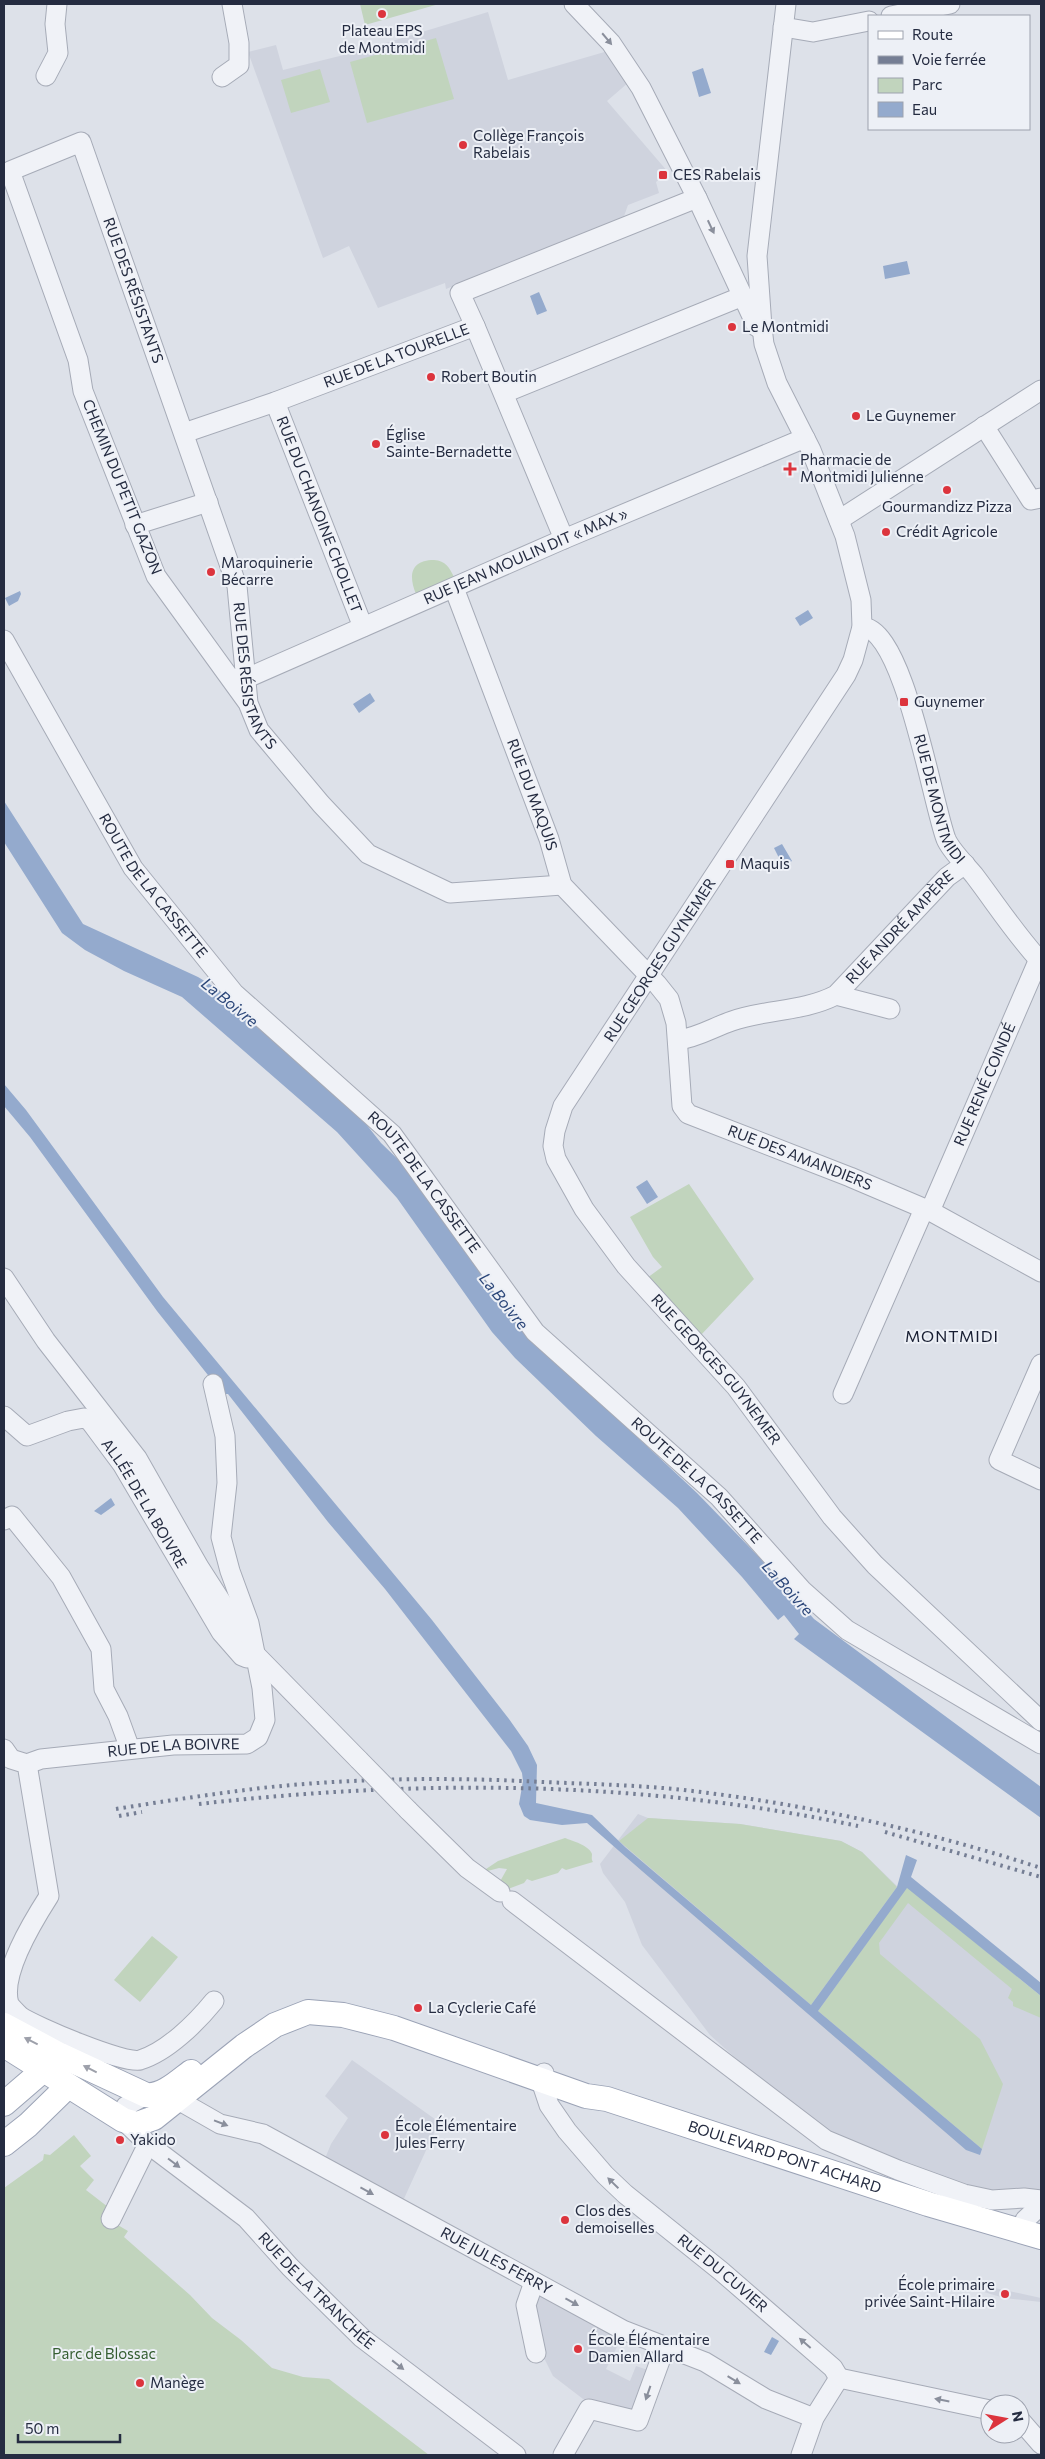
<svg xmlns="http://www.w3.org/2000/svg" width="1045" height="2459" font-family="Commissioner,sans-serif">
	<style>
		.built { fill: #cfd3de }
		.green { fill: #c1d4bd }
		.water { fill: #94aacd }
		.lines { fill: none; stroke-linecap: round; stroke-linejoin: round }
		.minor-casing { stroke: #a6abb7; stroke-width: 21 }
		.major-casing { stroke: #9ba3b6; stroke-width: 26 }
		.minor { stroke: #f0f2f7; stroke-width: 19 }
		.major { stroke: #fff; stroke-width: 24 }
		.rail { stroke: #757e94; stroke-width: 4; stroke-dasharray: 2.5 5; stroke-linecap: butt }
		.minor-bridge-casing { stroke: #a6abb7; stroke-width: 21; stroke-linecap: butt }
		.minor-bridge { stroke: #f0f2f7; stroke-width: 19 }
		.oneway { fill: #8a8f9c }
		.oneway2 { fill: #9da0aa }
		.poi-dot { fill: #dc343d; stroke: #edf0f6; stroke-width: 2 }
		.labels { text-anchor: middle; stroke-width: 4; stroke-linejoin: round; paint-order: stroke }
		.poi-label { font-size: 15px; fill: #252c41; stroke: #edf0f6; text-anchor: start }
		.street-label { font-size: 15px; fill: #252c41; stroke: #edf0f6 }
		.park-label { font-size: 15px; fill: #355e31; stroke: #edf0f6 }
		.water-label { font-size: 16px; font-style: italic; fill: #2b4679; stroke: #edf0f6 }
		.neighbourhood-label { font-size: 16px; letter-spacing: 1px; fill: #181e32; stroke: #edf0f6 }
	</style>
	<rect width="100%" height="100%" fill="#dde1e9"/>
	<path class="built" d="M488 12 508 80 608 51 629 82 607 101 668 172 656 182 659 193 628 205 623 219 446 289 445 283 378 308 349 246 323 258 248 52 276 45 283 70 356 52Z
		M638 1814 648 1818 740 1824 841 1841 862 1852 898 1887 1041 1997V2192L988 2193 840 2139 794 2111 710 2035 642 1945 625 1902 603 1873 600 1864Z
		M352 2060 439 2122 402 2203 324 2161 331 2144 348 2118 325 2096Z
		M986 2286 1041 2298V2302L1004 2298 984 2292Z
		M537 2291 621 2339 606 2369 630 2381 636 2366 651 2371 636 2411 587 2402 553 2376 544 2358 531 2305Z"/>
	<path class="green" d="M360 4H439L365 25Z
		M436 38 454 99 367 123 350 62Z
		M320 69 330 102 291 113 281 80Z
		M434 560C446 561 449 567 454 577L416 594C408 575 411 560 434 560Z
		M689 1184 754 1279 700 1336 647 1278 662 1267 653 1257 630 1217Z
		M648 1818 740 1824 841 1841 862 1852 897 1887 811 2005 619 1841Z
		M565 1838C572 1841 589 1845 592 1854 592 1857 591 1859 593 1862L566 1870 562 1868 558 1873 532 1881 527 1879 524 1883 500 1892 498 1885 507 1869 499 1868 480 1873 498 1861Z
		M907 1887 1041 1996V2018L1013 2006V2002L1008 1998 1012 1989 908 1903 879 1943 880 1954 980 2039 1003 2084 982 2149 818 2011Z
		M152 1936 178 1957 140 2002 114 1980Z
		M74 2135 91 2156 80 2166 94 2180 86 2190 108 2207 116 2224 128 2231 124 2237 190 2295 212 2318 241 2340 272 2368 303 2377 329 2379 429 2455H4V2188L43 2160 44 2154 50 2155Z"/>
	<path class="water" d="M703 68 711 93 699 97 692 72Z
		M907 261 910 274 885 279 883 266Z
		M539 292 547 311 537 315 530 296Z
		M20 591 21 594 18 601 9 606 5 598Z
		M808 610 813 618 800 626 795 618Z
		M370 693 375 701 359 713 353 704Z
		M4 801 83 924 198 977 216 988 218 987 355 1110 381 1143 410 1171 553 1358 697 1493 759 1557 814 1619 1041 1787V1818L794 1639 799 1634 784 1615 778 1620 742 1577 678 1508 596 1436 515 1358 492 1332 397 1198 337 1132 182 997 124 971 85 950 62 933 4 842Z
		M782 844 792 861 783 866 774 848Z
		M4 1084 26 1110 163 1297 432 1620 509 1719 528 1746 537 1765 536 1803 592 1815 625 1847 811 2005 897 1887 906 1855 917 1860 911 1877 1041 1983V1996L907 1888 818 2011 982 2149 980 2155 966 2150 642 1871 587 1823 562 1825 530 1820 524 1816 519 1804 523 1781 522 1773 511 1751 385 1589 328 1522 228 1394H223L157 1311 30 1137 4 1106Z
		M647 1180 658 1197 647 1204 636 1187Z
		M111 1498 115 1505 101 1515 94 1511Z
		M772 2337 779 2341 771 2355 764 2352Z"/>
	<g class="lines">
		<defs>
			<g id="minor">
				<path d="M574 4 611 43 641 88 697 198 757 327"/>
				<path id="s1" d="M786 4 757 256 762 327 764 344 777 383 811 450 845 536 861 600 862 627 853 660 846 675 563 1106 555 1131 553 1146 556 1159 584 1209 626 1266 736 1387 832 1517 875 1565 1041 1721"/>
				<path d="M891 16 950 4"/>
				<path d="M783 27 813 32 869 21"/>
				<path d="M46 76 58 53 55 24 57 4"/>
				<path d="M222 77 239 65V43L232 4"/>
				<path d="M475 326 564 539"/>
				<path d="M504 393 743 296"/>
				<path id="s2" d="M275 402 363 627"/>
				<path d="M984 426 1031 500 1041 498"/>
				<path id="s3" d="M184 433 275 402 475 326 460 293 697 198"/>
				<path d="M839 520 1041 390"/>
				<path d="M135 525 208 502"/>
				<path id="s4" d="M454 588 549 839 562 885 657 984 669 999 676 1023 682 1106 688 1114 850 1177 930 1211 1041 1272"/>
				<path id="s5" d="M862 627C904 628 932 802 946 839 951 851 965 864 974 875 996 904 1016 935 1041 962"/>
				<path id="s6" d="M4 640 133 868 234 993 392 1134 535 1332 719 1497 802 1590 847 1630 1041 1744"/>
				<path id="s7" d="M247 678 564 539 805 438"/>
				<path id="s8" d="M248 703 156 576 83 391 78 360 10 171 81 142 237 586 248 703 259 730 321 804 368 854 450 893 562 885"/>
				<path d="M836 995 890 1009"/>
				<path id="s9" d="M678 1040C697 1038 714 1027 732 1021 766 1009 803 1012 836 995L947 877 965 864"/>
				<path id="s10" d="M930 1211 1039 959"/>
				<path d="M4 1278 46 1341 137 1458 199 1567 255 1654 359 1760"/>
				<path d="M1041 1364 999 1460 1041 1480"/>
				<path d="M843 1394 924 1209"/>
				<path id="s11" d="M4 1416 27 1436 68 1421 84 1418 90 1421 122 1464 221 1632 242 1656 247 1658 255 1654"/>
				<path d="M4 1520 12 1516 61 1577 101 1649 104 1689 118 1716 130 1749"/>
				<path d="M4 1749 11 1759 27 1764 49 1896C33 1921 0 1974 9 2004 11 2007 17 2013 20 2016 34 2026 126 2065 140 2060 167 2052 197 2022 214 2001"/>
				<path id="s12" d="M27 1764 41 1759 173 1745 247 1744 258 1737 265 1720 262 1688 249 1623 230 1571 221 1537 227 1483 225 1436 213 1384"/>
				<path d="M408 1810 467 1868 500 1892"/>
				<path d="M512 1901 826 2140 898 2170 964 2194 992 2200 1024 2198 1041 2200"/>
				<path id="s13" d="M544 2073 543 2087 549 2105 567 2131 605 2175 625 2194 721 2271 833 2368 839 2378"/>
				<path id="s14" d="M146 2095 126 2106 123 2120 148 2144 246 2218 290 2267 362 2338 516 2455"/>
				<path id="s15" d="M178 2100 220 2124 263 2134 623 2330 705 2362 766 2399 814 2418"/>
				<path d="M111 2219 148 2144"/>
				<path d="M1025 2220 1041 2205"/>
				<path d="M534 2282 526 2305 536 2353"/>
				<path d="M839 2378 990 2410"/>
				<path d="M1020 2420 1041 2444"/>
				<path d="M563 2455 589 2409 638 2421 665 2347"/>
				<path d="M801 2455 814 2418 839 2378"/>
			</g>
			<g id="major">
				<path d="M4 2025 60 2055 146 2095C162 2097 179 2081 191 2072"/>
				<path id="s16" d="M4 2045 123 2120 137 2124 154 2118 244 2046 275 2025 308 2012 343 2015 394 2028 586 2096 607 2099 928 2204 1041 2237"/>
				<path d="M4 2104 55 2060"/>
				<path d="M4 2144 28 2125 68 2086"/>
			</g>
		</defs>
		<use href="#minor" class="minor-casing"/>
		<use href="#major" class="major-casing"/>
		<use href="#minor" class="minor"/>
		<use href="#major" class="major"/>
		<path class="rail" d="M199 1804C418 1779 642 1780 858 1826
			M116 1809C165 1801 213 1794 261 1788 354 1778 449 1777 543 1782 590 1784 637 1785 684 1790 806 1804 925 1830 1041 1868
			M119 1816 142 1812
			M885 1832 1041 1877"/>
		<defs>
			<path id="minor-bridge" d="M359 1760 408 1810"/>
		</defs>
		<use href="#minor-bridge" class="minor-bridge-casing"/>
		<use href="#minor-bridge" class="minor-bridge"/>
	</g>
	<defs><path id="oneway-solid" d="M-6-.8H1V-3.2L6.5 0L1 3.2V.8H-6Z" transform="scale(1.25)"/></defs>
	<g class="oneway">
		<use href="#oneway-solid" transform="translate(607 39) rotate(50)"/>
		<use href="#oneway-solid" transform="translate(711 227) rotate(65)"/>
		<use href="#oneway-solid" transform="translate(221 2123) rotate(21)"/>
		<use href="#oneway-solid" transform="translate(174 2163) rotate(37)"/>
		<use href="#oneway-solid" transform="translate(613 2183) rotate(-136)"/>
		<use href="#oneway-solid" transform="translate(367 2191) rotate(29)"/>
		<use href="#oneway-solid" transform="translate(572 2302) rotate(29)"/>
		<use href="#oneway-solid" transform="translate(805 2343) rotate(-139)"/>
		<use href="#oneway-solid" transform="translate(398 2365) rotate(38)"/>
		<use href="#oneway-solid" transform="translate(734 2380) rotate(31)"/>
		<use href="#oneway-solid" transform="translate(648 2393) rotate(109)"/>
		<use href="#oneway-solid" transform="translate(942 2400) rotate(-169)"/>
	</g>
	<g class="oneway2">
		<use href="#oneway-solid" transform="translate(31 2041) rotate(-153)"/>
		<use href="#oneway-solid" transform="translate(90 2069) rotate(-153)"/>
	</g>
	<g class="poi-dot">
		<circle cx="382" cy="14" r="5"/>
		<circle cx="463" cy="145" r="5"/>
		<rect x="658" y="170" width="10" height="10" rx="2.5"/>
		<circle cx="732" cy="327" r="5"/>
		<circle cx="431" cy="377" r="5"/>
		<circle cx="856" cy="416" r="5"/>
		<circle cx="376" cy="444" r="5"/>
		<path d="M787.5 461.5h5v5h5v5h-5v5h-5v-5h-5v-5h5z"/>
		<circle cx="947" cy="490" r="5"/>
		<circle cx="886" cy="532" r="5"/>
		<circle cx="211" cy="572" r="5"/>
		<rect x="899" y="697" width="10" height="10" rx="2.5"/>
		<rect x="725" y="859" width="10" height="10" rx="2.5"/>
		<circle cx="418" cy="2008" r="5"/>
		<circle cx="385" cy="2135" r="5"/>
		<circle cx="120" cy="2140" r="5"/>
		<circle cx="565" cy="2220" r="5"/>
		<circle cx="1005" cy="2294" r="5"/>
		<circle cx="578" cy="2349" r="5"/>
		<circle cx="140" cy="2383" r="5"/>
	</g>
	<g class="labels">
		<g class="poi-label">
			<text x="382" y="36" text-anchor="middle">Plateau EPS<tspan x="382" dy="17">de Montmidi</tspan></text>
			<text x="473" y="141">Collège François<tspan x="473" dy="17">Rabelais</tspan></text>
			<text x="673" y="180">CES Rabelais</text>
			<text x="742" y="332">Le Montmidi</text>
			<text x="441" y="382">Robert Boutin</text>
			<text x="866" y="421">Le Guynemer</text>
			<text x="386" y="440">Église<tspan x="386" dy="17">Sainte-Bernadette</tspan></text>
			<text x="800" y="465">Pharmacie de<tspan x="800" dy="17">Montmidi Julienne</tspan></text>
			<text x="947" y="512" text-anchor="middle">Gourmandizz Pizza</text>
			<text x="896" y="537">Crédit Agricole</text>
			<text x="221" y="568">Maroquinerie<tspan x="221" dy="17">Bécarre</tspan></text>
			<text x="914" y="707">Guynemer</text>
			<text x="740" y="869">Maquis</text>
			<text x="428" y="2013">La Cyclerie Café</text>
			<text x="395" y="2131">École Élémentaire<tspan x="395" dy="17">Jules Ferry</tspan></text>
			<text x="130" y="2145">Yakido</text>
			<text x="575" y="2216">Clos des<tspan x="575" dy="17">demoiselles</tspan></text>
			<text x="995" y="2290" text-anchor="end">École primaire<tspan x="995" dy="17">privée Saint-Hilaire</tspan></text>
			<text x="588" y="2345">École Élémentaire<tspan x="588" dy="17">Damien Allard</tspan></text>
			<text x="150" y="2388">Manège</text>
		</g>
		<g class="street-label">
			<text dy="5" stroke="none"><textPath href="#s8" startOffset="822">RUE DES RÉSISTANTS</textPath></text>
			<text dy="5" stroke="none"><textPath href="#s3" startOffset="226">RUE DE LA TOURELLE</textPath></text>
			<text transform="translate(122 487) rotate(68)" y="5">CHEMIN DU PETIT GAZON</text>
			<text dy="5" stroke="none"><textPath href="#s2" startOffset="121">RUE DU CHANOINE CHOLLET</textPath></text>
			<text dy="5" stroke="none"><textPath href="#s7" startOffset="304">RUE JEAN MOULIN DIT « MAX »</textPath></text>
			<text dy="5" stroke="none"><textPath href="#s8" startOffset="1228">RUE DES RÉSISTANTS</textPath></text>
			<text dy="5" stroke="none"><textPath href="#s4" startOffset="221">RUE DU MAQUIS</textPath></text>
			<text dy="5" stroke="none"><textPath href="#s5" startOffset="194">RUE DE MONTMIDI</textPath></text>
			<text dy="5" stroke="none"><textPath href="#s6" startOffset="288">ROUTE DE LA CASSETTE</textPath></text>
			<text dy="5" stroke="none"><textPath href="#s9" startOffset="258">RUE ANDRÉ AMPÈRE</textPath></text>
			<text transform="translate(660 960) rotate(-57)" y="5">RUE GEORGES GUYNEMER</text>
			<text dy="5" stroke="none"><textPath href="#s10" startOffset="138">RUE RENÉ COINDÉ</textPath></text>
			<text dy="5" stroke="none"><textPath href="#s4" startOffset="711">RUE DES AMANDIERS</textPath></text>
			<text dy="5" stroke="none"><textPath href="#s6" startOffset="692">ROUTE DE LA CASSETTE</textPath></text>
			<text dy="5" stroke="none"><textPath href="#s1" startOffset="1530">RUE GEORGES GUYNEMER</textPath></text>
			<text dy="5" stroke="none"><textPath href="#s6" startOffset="1098">ROUTE DE LA CASSETTE</textPath></text>
			<text dy="5" stroke="none"><textPath href="#s11" startOffset="196">ALLÉE DE LA BOIVRE</textPath></text>
			<text dy="5" stroke="none"><textPath href="#s12" startOffset="148">RUE DE LA BOIVRE</textPath></text>
			<text dy="5" stroke="none"><textPath href="#s16" startOffset="861">BOULEVARD PONT ACHARD</textPath></text>
			<text dy="5" stroke="none"><textPath href="#s15" startOffset="358">RUE JULES FERRY</textPath></text>
			<text dy="5" stroke="none"><textPath href="#s13" startOffset="276">RUE DU CUVIER</textPath></text>
			<text dy="5" stroke="none"><textPath href="#s14" startOffset="296">RUE DE LA TRANCHÉE</textPath></text>
		</g>
		<g class="park-label">
			<text x="104" y="2359">Parc de Blossac</text>
		</g>
		<g class="water-label">
			<text transform="translate(230 1002) rotate(39)" y="6">La Boivre</text>
			<text transform="translate(504 1301) rotate(51)" y="6">La Boivre</text>
			<text transform="translate(788 1588) rotate(48)" y="6">La Boivre</text>
		</g>
		<g class="neighbourhood-label">
			<text x="952" y="1342">MONTMIDI</text>
		</g>
	</g>
	<rect width="1045" height="2459" fill="none" stroke="#252c41" stroke-width="10"/>
	<rect x="868" y="15" width="162" height="115" fill="#edf0f6" stroke="#9da2ae"/>
	<rect x="878" y="31" width="25" height="8" fill="#ffffff" stroke="#9da2ae"/>
	<text x="912" y="40" font-size="15" fill="#252c41">Route</text>
	<rect x="878" y="56" width="25" height="8" fill="#757e94" stroke="#9da2ae"/>
	<text x="912" y="65" font-size="15" fill="#252c41">Voie ferrée</text>
	<rect x="878" y="78" width="25" height="15" fill="#c1d4bd" stroke="#9da2ae"/>
	<text x="912" y="90" font-size="15" fill="#252c41">Parc</text>
	<rect x="878" y="102" width="25" height="15" fill="#94aacd" stroke="#9da2ae"/>
	<text x="912" y="115" font-size="15" fill="#252c41">Eau</text>
	<g transform="translate(1005 2419) rotate(79)"><circle r="24" fill="#edf0f6" stroke="#9da2ae"/>
	<path d="M0-4L9 19L0 12L-9 19Z" fill="#dc343d"/>
	<text y="-8" font-size="14" font-weight="bold" text-anchor="middle" fill="#252c41">N</text>
	</g>
	<path d="M18 2434v8h102v-8" fill="none" stroke="#252c41" stroke-width="2.5"/>
	<text x="25" y="2434" font-size="15" fill="#252c41" stroke="#edf0f6" stroke-width="4" paint-order="stroke">50 m</text>
</svg>
